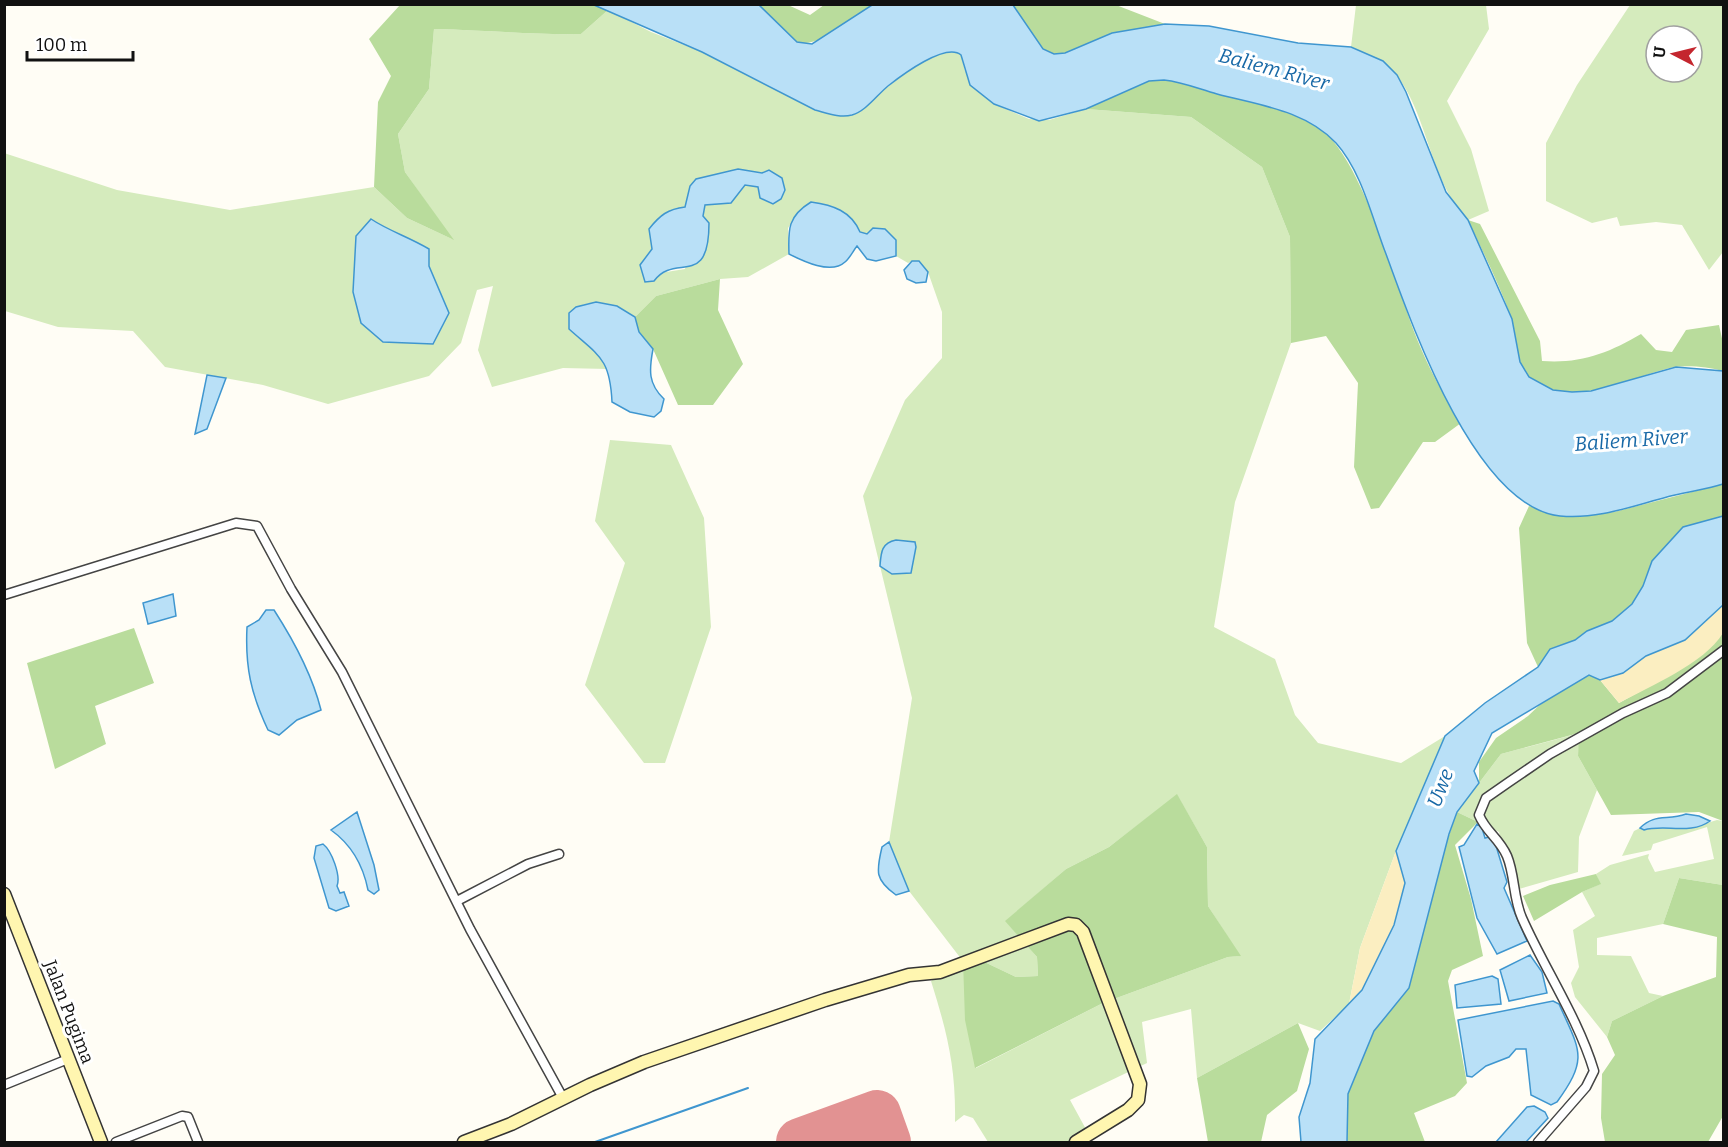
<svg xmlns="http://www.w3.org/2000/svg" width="1728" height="1147" font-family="Bitter,serif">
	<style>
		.green { fill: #d5ebbd; fill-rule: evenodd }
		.forest { fill: #b9dc9c }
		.sand { fill: #fbeec1 }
		.water { fill: #b9e0f7; stroke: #3f96cf; stroke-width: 1.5 }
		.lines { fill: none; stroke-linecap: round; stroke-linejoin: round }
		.stream { stroke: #3f96cf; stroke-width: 2 }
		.runway { stroke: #e29292; stroke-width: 48 }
		.street-casing { stroke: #444; stroke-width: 11 }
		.secondary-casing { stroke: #333; stroke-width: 15 }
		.street { stroke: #fff; stroke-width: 8 }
		.secondary { stroke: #fff6b0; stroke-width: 12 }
		.labels { text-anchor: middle; stroke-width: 6; stroke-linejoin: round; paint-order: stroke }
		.street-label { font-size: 18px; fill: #111; stroke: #fff }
		.water-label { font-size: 20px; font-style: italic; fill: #1768a6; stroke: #fff }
	</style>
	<rect width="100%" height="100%" fill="#fffdf5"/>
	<path class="green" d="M1356 5H1486L1489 29 1447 101 1471 149 1489 211 1468 220C1426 178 1427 96 1384 63 1375 56 1361 52 1351 47Z
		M1630 5H1723V252L1709 270 1682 225 1656 222 1620 226 1617 217 1592 223 1546 201V143L1577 85ZM1656 36H1692V72H1656Z
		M608 10 651 32 702 52 815 110 860 111C876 96 941 38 961 55L965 71 994 104 1029 119 1049 120 1086 109 1191 117 1262 167 1290 237 1291 343 1235 502 1214 627 1275 659 1295 715 1318 743 1401 763 1445 736 1396 851 1360 948 1349 1004 1320 1031 1298 1023 1197 1078 1191 1009 1142 1022 1147 1063 1070 1100 1093 1142H988L973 1118 964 1115 955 1122C956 1067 947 1032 931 981L962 960 909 891 889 842 912 698 863 496 905 400 942 358V312L928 272 912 261 908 263 896 256V240L859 232 803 207 788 228 789 254 748 277 720 279 656 296 635 317C615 304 589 295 569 313V328L598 353 608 369 563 368 492 387 478 350 493 286 477 290 461 343 429 376 328 404 263 385 165 367 133 331 58 327 5 311 4 153 117 190 230 210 374 187 407 218 452 239 405 172 398 134 429 89 434 29C484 30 532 35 581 34ZM738 169 762 173 769 170 758 187 745 185 731 203 705 204 685 269 660 273 640 265 685 207 694 180ZM371 219 387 230 429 249V266L449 313 433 344ZM1177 795 1207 847 1208 906 1240 956 1228 957 1103 1003 976 1068 974 957 1016 977 1038 976 1037 957 1006 921 1066 869 1109 847Z
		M610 440 671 445 704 518 711 627 665 763H644L585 685 625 563 595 521Z
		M1580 733 1578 756 1597 790 1579 837 1578 872 1512 891 1499 832 1457 812 1501 754Z
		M1717 820 1723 821V885L1679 878 1663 924 1597 938V955L1631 956 1649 993 1663 996 1612 1021 1607 1037 1575 997 1571 983 1579 967 1573 930 1595 916 1582 892 1600 884 1596 874 1610 865 1649 854 1648 858 1655 872 1714 859 1707 827 1653 844 1651 850 1622 856 1634 831 1640 828 1644 830 1654 827H1694Z"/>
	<path class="forest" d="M594 4 608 10 581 34C532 35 484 30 434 29L429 89 398 134 405 172 454 240 407 218 374 187 378 102 391 76 369 39 400 5Z
		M759 5H788L810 15 824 5H872C854 18 819 49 797 42Z
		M1013 5H1116L1165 24 1112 33 1065 54H1054L1043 49Z
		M1164 80C1183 82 1199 89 1217 94 1250 103 1287 107 1317 126 1363 156 1395 285 1417 339 1429 369 1444 396 1461 423L1435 442H1423L1379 508 1371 509 1354 467 1358 383 1326 336 1291 343 1290 237 1262 167 1191 117 1086 109 1149 81Z
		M1468 220 1480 224 1540 341 1542 361C1580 364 1609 353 1641 334L1656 350 1672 352 1686 330 1719 325 1723 343V371C1709 367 1689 365 1674 367 1635 375 1563 414 1529 377 1514 360 1518 337 1511 317 1499 284 1483 252 1468 220Z
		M720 279 718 310 743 364 713 405H678L653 349 639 332 635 317 656 296Z
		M1723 484V516L1652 561 1643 586 1632 604 1612 621 1587 631 1575 640 1550 649 1538 667 1527 643 1519 528 1529 506 1560 516 1614 512Z
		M134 628 154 683 95 706 106 744 55 769 27 663Z
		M1723 633V821L1699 812 1611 815 1578 756 1579 733 1501 754 1479 783V762L1496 738 1528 716 1547 698 1590 675 1600 680 1619 703 1679 670Z
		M1177 794 1207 847 1208 906 1241 956 1228 957 1103 1003 975 1068 965 1020 963 960 974 957 1016 977 1038 976 1037 957 1005 921 1066 869 1109 847Z
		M1457 812 1478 822 1455 845 1471 899 1483 956 1452 970 1448 981 1467 1083 1455 1096 1414 1113 1425 1142H1347L1348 1094 1374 1031 1409 988 1442 856Z
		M1596 874 1601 884 1582 892 1534 921 1523 896 1550 885Z
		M1679 878 1723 885V1116L1708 1142H1605L1601 1118 1602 1074 1615 1055 1607 1037 1612 1021 1663 996 1716 977 1717 937 1663 924Z
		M1298 1023 1309 1049 1297 1091 1267 1115 1261 1142H1208L1197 1078Z"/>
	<path class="sand" d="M1723 605V633C1704 664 1650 686 1619 703L1600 680 1623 673 1646 656 1685 640Z
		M1396 851 1405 883 1394 925 1362 991 1349 1004 1360 948Z"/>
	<path class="water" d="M1013 5 1043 49 1054 54 1065 53 1112 33 1165 24 1209 26 1298 43 1351 47 1383 61 1397 75 1406 92 1446 192 1468 220 1512 319 1520 362 1529 377 1553 390 1572 392 1591 391 1676 367 1723 371V484C1708 489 1691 491 1675 495 1637 504 1600 520 1560 516 1475 507 1411 323 1386 254 1372 218 1362 172 1336 143 1305 110 1258 105 1217 94 1199 89 1183 82 1164 80L1149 81 1086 109 1039 121 994 104 970 85 961 55C946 42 902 75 888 86 877 95 866 111 852 115 839 118 827 113 815 110L702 52 594 5H759L797 42 812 44 872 5Z
		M738 169 762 173 769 170 782 178 785 190 781 199 773 204 760 198 758 187 745 185 731 203 705 205 703 216 709 223C709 290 675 252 654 281L645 282 640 265 652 249 649 229C660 215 668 209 685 207L690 186 696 179Z
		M811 202C833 205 851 211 860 232L867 234 873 228 885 229 896 240V256L876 261 867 259 857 246C853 251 850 258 845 262 831 275 803 261 789 254 788 229 788 216 811 202Z
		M371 219C389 231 409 237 429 249V266L449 313 433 344 383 342 361 323 353 292 356 236Z
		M912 261H919L928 272 926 282 916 283 907 279 904 270Z
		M596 302 617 306 635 317 639 332 653 349C649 370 648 384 664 399L661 411 654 417 630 412 612 402C610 358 599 356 569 329V313L576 307Z
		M207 375 226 378 207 429 195 434Z
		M1723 516V605L1685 640 1646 656 1623 673 1600 680 1589 675 1492 733 1474 771 1479 783 1457 812 1449 834 1409 988 1374 1031 1348 1094 1347 1142H1301L1299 1117 1310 1083 1315 1039 1362 990 1394 925 1405 883 1396 851 1445 736 1485 703 1538 667 1550 649 1575 640 1587 631 1612 621 1632 604 1643 586 1652 561 1683 527Z
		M896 540 915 542 916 547 911 573 892 574 880 566C881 553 881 543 896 540Z
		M173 594 176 616 148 624 143 603Z
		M266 610H274C294 641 312 674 321 710L297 720 279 735 268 730C251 694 245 667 247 627L259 620Z
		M357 812 374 865 379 890 374 894 368 890C363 865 352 845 331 830Z
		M1686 814 1699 816 1710 821C1691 835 1664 824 1644 830L1640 828C1655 813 1667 821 1686 814Z
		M1477 824 1482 828 1485 838 1493 836 1507 882 1504 888 1527 941 1497 954 1477 918 1459 847 1464 845Z
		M889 842 909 891 896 895C875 880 876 872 882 847Z
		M323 844C332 851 341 876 337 886L340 893 344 892 349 906 336 911 329 908 314 858 316 846Z
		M1530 955 1542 972 1547 993 1509 1001 1500 970Z
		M1492 976 1498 979 1501 1004 1457 1008 1455 985Z
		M1553 1001 1559 1004C1580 1051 1589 1058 1557 1102L1551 1105 1531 1095 1526 1049H1516L1509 1057 1486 1066 1472 1077 1467 1076 1458 1020Z
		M1534 1106 1545 1112 1548 1118 1526 1142H1496L1527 1107Z"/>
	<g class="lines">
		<path class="stream" d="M595 1142 748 1088"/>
		<path class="runway" d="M800 1142 877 1114 887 1142"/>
		<defs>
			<path id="street" d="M4 595 236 523 257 526 291 589 342 672 470 929 563 1098
				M457 901 528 864 559 854
				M4 1085 68 1059
				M116 1142 182 1116 188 1117 198 1142
				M1538 1142 1586 1087 1594 1071C1578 1018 1544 968 1522 918 1513 898 1515 875 1507 856 1499 838 1486 832 1479 815L1486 798 1509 782 1550 754 1623 713 1667 693 1724 650"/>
			<path id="secondary" d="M4 894 101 1142
				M464 1142 511 1124 590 1085 644 1062 825 1000 909 975 940 972 1068 924 1076 925 1083 932 1140 1084 1138 1100 1128 1110 1076 1142"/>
		</defs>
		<use href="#street" class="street-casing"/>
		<use href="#secondary" class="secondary-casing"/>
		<use href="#street" class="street"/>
		<use href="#secondary" class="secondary"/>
	</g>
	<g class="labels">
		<g class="street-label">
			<text transform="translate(69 1012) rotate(69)" y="6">Jalan Pugima</text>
		</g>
		<g class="water-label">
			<text transform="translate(1274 69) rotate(15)" y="7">Baliem River</text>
			<text transform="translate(1631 440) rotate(-4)" y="7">Baliem River</text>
			<text transform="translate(1440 788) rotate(-69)" y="7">Uwe</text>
		</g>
	</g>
	<rect width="1728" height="1147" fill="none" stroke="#111111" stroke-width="12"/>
	<g transform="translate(1674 54) rotate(277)"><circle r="28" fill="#ffffff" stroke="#a0a0a0" stroke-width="1.5"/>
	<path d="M0-4.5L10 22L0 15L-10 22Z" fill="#c4262e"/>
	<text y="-9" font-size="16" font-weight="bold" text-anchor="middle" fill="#111111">U</text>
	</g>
	<path d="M27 51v9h106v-9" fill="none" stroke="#111111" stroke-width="3"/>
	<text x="36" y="51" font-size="18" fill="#111111" stroke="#ffffff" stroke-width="4.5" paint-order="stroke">100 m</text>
</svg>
